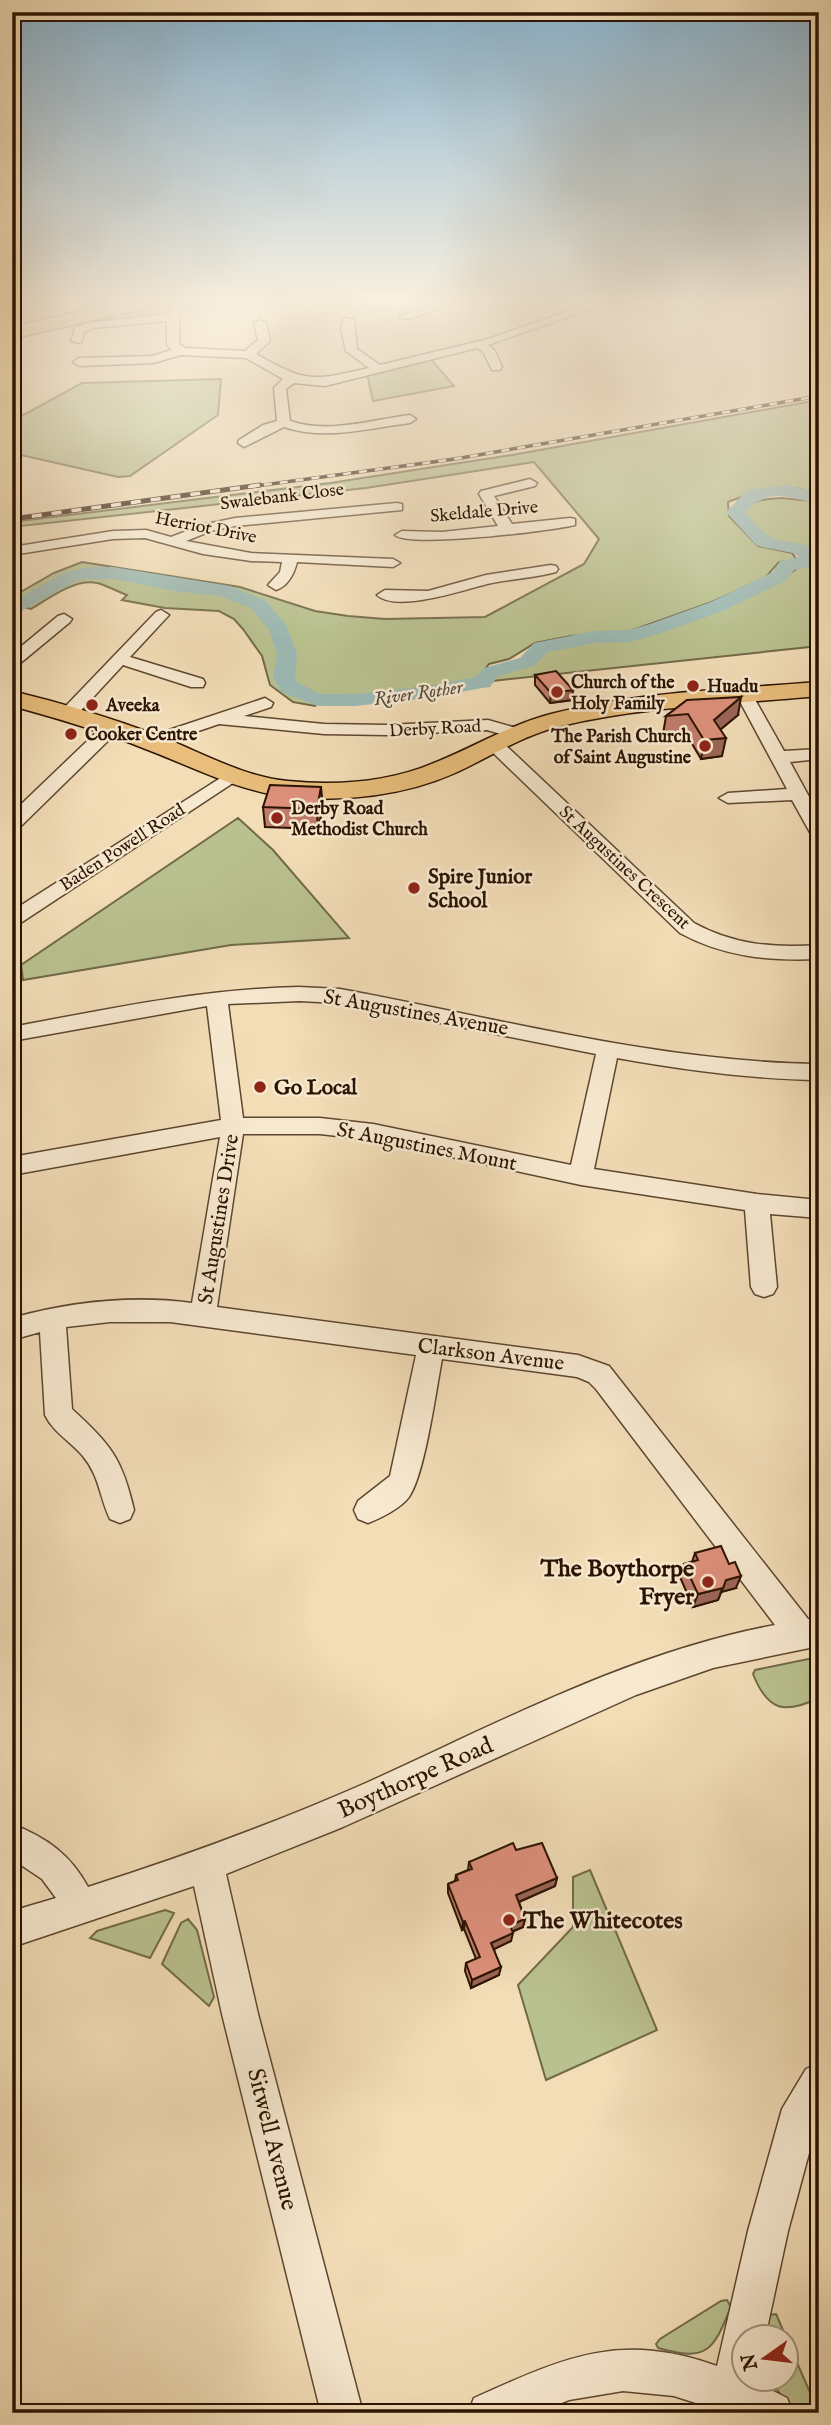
<svg xmlns="http://www.w3.org/2000/svg" width="831" height="2425" font-family="'IM FELL English',serif">
	<style>
		.green { fill: #b9c18f; stroke: #726a48; stroke-width: 2 }
		.lines { fill: none; stroke-linecap: round; stroke-linejoin: round }
		.river { fill: #9cbab5; fill-rule: evenodd }
		.minor-casing { stroke: #5d462f; stroke-width: 3 }
		.major-casing { stroke: #2b1302; stroke-width: 2 }
		.highway-casing { stroke: #2b1302; stroke-width: 3 }
		.minor { fill: #f7e9d0; fill-rule: evenodd }
		.major { fill: #e9be7c; fill-rule: evenodd }
		.highway { fill: #e9be7c; fill-rule: evenodd }
		.rail-far1-casing { stroke: #2b1302; stroke-width: 3.5 }
		.rail-casing { stroke: #2b1302; stroke-width: 5 }
		.rail-far1 { stroke: #f7e9d0; stroke-width: 2.5; stroke-dasharray: 8; stroke-linecap: butt }
		.rail { stroke: #f7e9d0; stroke-width: 3.5; stroke-dasharray: 10; stroke-linecap: butt }
		.wall { fill: #bf7c6b; stroke: #2b1302; stroke-width: 2 }
		.shaded-wall { fill: #9b6557; stroke: #2b1302; stroke-width: 2 }
		.building { fill: #de907c; stroke: #2b1302; stroke-width: 2 }
		.poi-dot { fill: #8f2418; stroke: #f7e9d0; stroke-width: 2.5 }
		.labels { text-anchor: middle; stroke-width: 5; stroke-linejoin: round; paint-order: stroke }
		.far-street-label { font-size: 18px; fill: #2b1302; stroke: #f7e9d0 }
		.far-poi-label { font-size: 18px; font-weight: bold; fill: #2b1302; stroke: #f7e9d0; text-anchor: start }
		.far-water-label { font-size: 19px; font-style: italic; fill: #534d41; stroke: #f7e9d0 }
		.poi-label { font-size: 21px; font-weight: bold; fill: #2b1302; stroke: #f7e9d0; text-anchor: start }
		.street-label { font-size: 21px; fill: #2b1302; stroke: #f7e9d0 }
		.near-poi-label { font-size: 24px; font-weight: bold; fill: #2b1302; stroke: #f7e9d0; text-anchor: end }
		.near-street-label { font-size: 24px; fill: #2b1302; stroke: #f7e9d0 }
	</style>
	<rect width="100%" height="100%" fill="#f2ddb7"/>
	<filter id="stains"><feTurbulence type="fractalNoise" baseFrequency=".00286" numOctaves="4"/><feColorMatrix values="0 0 0 0 .2 0 0 0 0 .09 0 0 0 0 .02 0 0 0 .5 -.17"/></filter>
	<radialGradient id="worn" r=".72"><stop offset=".6" stop-color="#630" stop-opacity="0"/><stop offset="1" stop-color="#630" stop-opacity=".3"/></radialGradient>
	<path class="green" d="M178 302V306L165 316 77 323 131 311 144 315 133 310Z
		M430 358 454 386 373 401 367 374Z
		M221 379 218 415 130 476 118 477 12 453V421L82 383Z
		M819 400V495L797 488 752 493 728 502 729 516 758 546 792 553 797 560 779 562 765 578 712 602 630 631 571 636 535 643 509 659 489 664 477 680 357 697H321L315 706 293 702 270 685 262 656 243 629 234 619 219 611 165 608 122 600 127 595C118 592 106 585 97 583 75 578 48 599 31 609L23 607 12 615V597L54 573 82 562 240 587 315 611 348 616 385 619 485 617 584 564 599 539 534 462 366 488 12 527V522L330 483 512 455Z
		M782 498 819 502V646L492 681 496 674 532 665 545 650 597 640 639 638 679 624 718 610 784 578 803 564 817 561 802 548 768 541 742 513C751 499 766 499 782 498Z
		M238 818 273 850 349 938 231 945 23 980 21 965Z
		M813 1658 819 1666V1698C785 1714 768 1712 753 1674L755 1670Z
		M590 1870 657 2030 546 2080 518 1985 573 1927V1877Z
		M165 1910 174 1913 150 1958 90 1938 97 1931Z
		M188 1919 197 1930 214 1997 209 2006 162 1964 181 1923Z
		M727 2300 731 2307C713 2351 707 2362 658 2348L656 2344 660 2339 721 2301Z
		M776 2314 812 2397 813 2404 805 2412C790 2410 778 2391 770 2380H786V2338H765L769 2315Z"/>
	<g class="lines">
		<path class="river" d="M788 485 819 493V504C788 497 770 487 745 512 753 520 760 531 769 536 783 546 811 537 819 557L814 566 794 570 787 580 725 610 664 632 630 642 595 643 548 652 534 666 498 676 490 687 482 688 429 698 355 706H318L281 692 273 677 277 654 269 630 251 608 220 596 181 592 113 579H90L77 581 12 616V602L65 572 90 567H113L230 586 265 600 286 625 297 654 295 677 298 683 321 694H355L429 686 475 677 484 668 520 658 534 643 595 631 629 630 650 624 711 602 773 572 780 561 799 557 793 553 757 546 726 512 747 490Z"/>
		<defs>
			<path id="minor" d="M126 301H144L12 333V327Z
				M192 301H246L241 304 193 307 181 311 179 317V344L185 348 245 351 258 340 254 323 260 320 266 323 270 341 256 354C307 383 312 381 369 368L346 351 341 328 344 318 354 320 357 349 380 365 488 339 598 301H613L488 345 495 351 502 367 500 370H492L484 353 477 348 325 386 294 383 286 389 290 421C329 434 370 420 410 415L416 419 410 423C368 428 326 441 284 427L244 447 238 443 239 440 263 425 277 421 274 388 283 379 246 358 181 355 153 363 79 366 73 362 79 358 152 356 172 350 167 345V321L93 328 84 332 81 343 71 341 75 328 87 323 169 314 173 307Z
				M442 301H457L409 319 399 317Z
				M787 301H799L819 315V323Z
				M530 479 537 483 535 486 494 496 512 524 570 518 575 519V525C550 531 409 548 395 535L402 531 442 532 498 526 479 494 481 491Z
				M397 503 402 504V510L235 526 211 531 186 541 251 553 393 559 400 563 393 567 297 562C294 574 288 586 276 590L268 585 280 572 282 562 251 561 203 554 145 538 113 539 12 555V547L113 531 146 530 171 537 202 525 235 518Z
				M551 565 556 566 558 569 556 572C534 578 510 579 487 584 464 590 396 613 377 595L385 590 428 591 486 575Z
				M161 610 169 615 130 657 203 679 205 683 203 687H191L123 665 74 718H62L59 714 62 710 156 612Z
				M64 614 72 619 70 622 18 665 12 667V654L58 616Z
				M745 691 753 696 784 751 819 749V759L790 762 819 815V838L812 836 792 800 728 803 719 798 728 793 787 789 737 696Z
				M265 698 273 703 271 707 244 716 324 724 387 725 488 720 520 729 523 733 514 738 487 730 387 735 324 734 219 724 175 739 166 734 169 730Z
				M111 723 117 724 120 728 117 732 19 828 12 830V813L105 724Z
				M493 738 499 739 694 923C734 945 774 948 819 945V959C769 961 724 957 680 933L487 747 484 743 487 739Z
				M233 770 239 771 242 775 239 779 19 924 12 926V911Z
				M299 987 340 989C498 1018 657 1062 819 1064V1080C751 1079 684 1070 617 1058L594 1169 757 1194 819 1200V1218L770 1214 777 1287 773 1294 764 1297 755 1294 751 1287 745 1210 581 1185 373 1140 320 1134H243L217 1307 578 1355 609 1366 808 1619 819 1620V1646L713 1668 636 1695 343 1827 226 1874 258 2014 363 2413H321L222 2014 194 1886 12 1947V1911L56 1898 42 1879 12 1859V1824C47 1838 70 1854 88 1887 182 1857 275 1823 366 1783 499 1723 630 1652 775 1625L596 1389 589 1382 577 1377 442 1359C436 1390 425 1474 409 1497 401 1508 381 1518 368 1523L358 1519 354 1510 358 1501 390 1476 416 1355 170 1322H110L66 1327 72 1409C111 1445 122 1458 134 1510L130 1519 120 1523 110 1519C99 1496 100 1476 82 1455 70 1441 53 1432 45 1415L40 1332 12 1340V1318C70 1302 132 1295 192 1303L220 1137 12 1175V1157L221 1120 207 1006 12 1041V1027C108 1009 201 989 299 987ZM299 1001 340 1003 596 1054 571 1165 373 1124 320 1118H243L228 1004Z
				M819 2063V2116L788 2231 765 2338H744V2380H756L755 2382 787 2398 793 2413H727L674 2396 623 2391 569 2400 537 2413H468L474 2398C564 2358 618 2331 717 2366L748 2231 782 2109 806 2069Z"/>
			<path id="major" d="M146 301H169L162 305 12 339V331Z"/>
			<path id="highway" d="M819 682V696C733 704 645 706 561 726 523 735 490 757 455 773 404 796 343 802 288 797 237 791 191 766 143 748 101 731 56 718 12 706V691C62 703 111 718 159 736 201 752 243 777 288 781 337 786 389 782 434 763 474 747 509 725 551 714 638 692 730 689 819 682Z"/>
		</defs>
		<use href="#minor" class="minor-casing"/>
		<use href="#major" class="major-casing"/>
		<use href="#highway" class="highway-casing"/>
		<use href="#minor" class="minor"/>
		<use href="#major" class="major"/>
		<use href="#highway" class="highway"/>
		<defs>
			<path id="rail-far1" d="M248 487 455 459 819 396"/>
			<path id="rail" d="M12 519 260 485"/>
		</defs>
		<use href="#rail-far1" class="rail-far1-casing"/>
		<use href="#rail" class="rail-casing"/>
		<use href="#rail-far1" class="rail-far1"/>
		<use href="#rail" class="rail"/>
	</g>
	<path class="wall" d="M535 675 573 690 572 700 550 703 535 685Z
		M687 700 738 715 720 730 722 756 701 759 685 732 663 734 666 716Z
		M263 807H323L318 829 265 827Z
		M695 1553 736 1588 721 1592 718 1600 693 1607 680 1577 684 1564 692 1562Z
		M516 1850 557 1878 555 1886 519 1902 525 1919 523 1927 512 1932 511 1941 494 1949 499 1975 471 1988 465 1971 466 1963 476 1959 464 1929 462 1930 448 1893V1884L455 1881 456 1875 468 1870 469 1862Z"/>
	<path class="shaded-wall" d="M573 690 572 700 550 703 551 693Z
		M741 697 738 715 710 738 714 720Z
		M726 738 722 756 701 759 704 740Z
		M321 787 323 807 318 829 317 809Z
		M741 1576 736 1588 721 1592 726 1580Z
		M723 1588 718 1600 693 1607 698 1594Z
		M557 1878 555 1886 514 1904 516 1895Z
		M525 1919 523 1927 508 1933 510 1925Z
		M465 1921 464 1929 462 1930 463 1922Z
		M513 1933 511 1941 490 1951 491 1943Z
		M501 1967 499 1975 471 1988 472 1980Z"/>
	<path class="building" d="M556 671 573 690 551 693 535 675Z
		M741 697 714 720 726 738 704 740 688 714 666 716 687 700Z
		M270 785 321 787 317 809 263 807Z
		M721 1546 729 1564 735 1562 741 1576 726 1580 723 1588 698 1594 684 1564 698 1560 695 1553Z
		M513 1843 516 1850 542 1843 557 1878 516 1895 525 1919 510 1925 513 1933 491 1943 501 1967 472 1980 466 1963 480 1957 465 1921 463 1922 448 1884 458 1880 456 1875 472 1869 469 1862Z"/>
	<linearGradient id="sky" x2="0" y2="1"><stop stop-color="#89b6d4"/><stop offset="0.47" stop-color="#f9f0df"/><stop offset="1" stop-color="#f9f0df" stop-opacity="0"/></linearGradient>
	<rect width="831" height="640" fill="url(#sky)"/>
	<g class="poi-dot">
		<circle cx="693" cy="686" r="7"/>
		<circle cx="557" cy="692" r="7"/>
		<circle cx="92" cy="705" r="7"/>
		<circle cx="71" cy="734" r="7"/>
		<circle cx="705" cy="746" r="7"/>
		<circle cx="277" cy="818" r="7"/>
		<circle cx="414" cy="888" r="7"/>
		<circle cx="260" cy="1087" r="7"/>
		<circle cx="708" cy="1582" r="7"/>
		<circle cx="509" cy="1920" r="7"/>
	</g>
	<g class="labels">
		<g class="far-street-label">
			<text transform="translate(282 496) rotate(-7)" y="6">Swalebank Close</text>
			<text transform="translate(484 511) rotate(-5)" y="6">Skeldale Drive</text>
			<text transform="translate(206 527) rotate(11)" y="6">Herriot Drive</text>
			<text transform="translate(435 728) rotate(-3)" y="6">Derby Road</text>
			<text transform="translate(122 847) rotate(-33)" y="6">Baden Powell Road</text>
			<text transform="translate(625 867) rotate(43)" y="6">St Augustines Crescent</text>
		</g>
		<g class="far-poi-label">
			<text x="571" y="688">Church of the<tspan x="571" dy="21">Holy Family</tspan></text>
			<text x="707" y="692">Huadu</text>
			<text x="106" y="711">Aveeka</text>
			<text x="85" y="740">Cooker Centre</text>
			<text x="691" y="742" text-anchor="end">The Parish Church<tspan x="691" dy="21">of Saint Augustine</tspan></text>
			<text x="291" y="814">Derby Road<tspan x="291" dy="21">Methodist Church</tspan></text>
		</g>
		<g class="far-water-label">
			<text transform="translate(418 692) rotate(-8)" y="7">River Rother</text>
		</g>
		<g class="poi-label">
			<text x="428" y="883">Spire Junior<tspan x="428" dy="24">School</tspan></text>
			<text x="274" y="1094">Go Local</text>
		</g>
		<g class="street-label">
			<text transform="translate(416 1012) rotate(10)" y="7">St Augustines Avenue</text>
			<text transform="translate(427 1146) rotate(11)" y="7">St Augustines Mount</text>
			<text transform="translate(218 1219) rotate(-81)" y="7">St Augustines Drive</text>
			<text transform="translate(491 1354) rotate(7)" y="7">Clarkson Avenue</text>
		</g>
		<g class="near-poi-label">
			<text x="694" y="1576">The Boythorpe<tspan x="694" dy="28">Fryer</tspan></text>
			<text x="523" y="1928" text-anchor="start">The Whitecotes</text>
		</g>
		<g class="near-street-label">
			<text transform="translate(415 1777) rotate(-24)" y="8">Boythorpe Road</text>
			<text transform="translate(273 2139) rotate(76)" y="8">Sitwell Avenue</text>
		</g>
	</g>
	<rect width="831" height="2425" fill="none" stroke="#f2ddb7" stroke-width="42"/>
	<rect x="14" y="14" width="803" height="2397" fill="none" stroke="#2b1302" stroke-width="3.5"/>
	<rect x="21" y="21" width="789" height="2383" fill="none" stroke="#2b1302" stroke-width="2"/>
	<g transform="translate(765 2358) rotate(256)"><circle r="33" fill="#f7e9d0" stroke="#a5937e" stroke-width="2"/>
	<path d="M0-5L12 26L0 18L-12 26Z" fill="#8f2418"/>
	<text y="-10" font-size="19" font-weight="bold" text-anchor="middle" fill="#2b1302">N</text>
	</g>
	<rect width="100%" height="100%" filter="url(#stains)"/>
	<rect width="100%" height="100%" fill="url(#worn)"/>
</svg>
